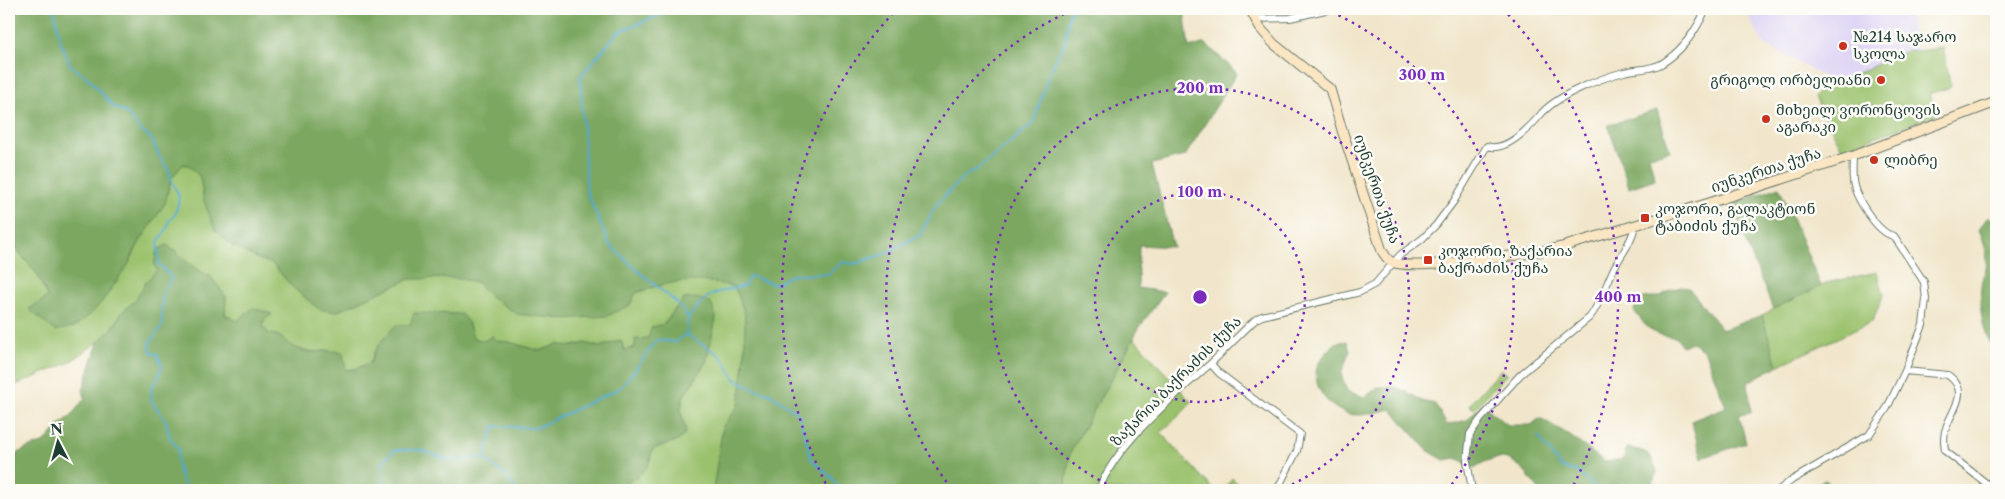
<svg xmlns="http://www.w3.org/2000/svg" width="2005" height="499" font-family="'Libre Caslon Text','Noto Serif Georgian',serif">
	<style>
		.built { fill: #dfd5f5 }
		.green { fill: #9ac16c; stroke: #5c7f50 }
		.forest { fill: #7ba760; stroke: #4d724a }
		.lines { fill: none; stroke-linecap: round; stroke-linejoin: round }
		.stream { stroke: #50a8cd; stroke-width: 2 }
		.street-casing { stroke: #687869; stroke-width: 8 }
		.secondary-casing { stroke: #687869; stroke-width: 11 }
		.street { stroke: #fff; stroke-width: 6 }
		.secondary { stroke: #fbe6c4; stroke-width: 9 }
		.ring { fill: none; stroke: #7b2cbf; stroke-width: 2.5; stroke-dasharray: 2.5 5 }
		.poi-dot { fill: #c8321e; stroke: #fdfcf7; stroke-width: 2 }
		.labels { text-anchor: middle; stroke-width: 5; stroke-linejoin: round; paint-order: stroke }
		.poi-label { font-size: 15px; fill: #1f3d34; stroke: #fdfcf7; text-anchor: start }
		.street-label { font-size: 15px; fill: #1f3d34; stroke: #fdfcf7 }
		.centre { fill: #7b2cbf; stroke: #fdfcf7; stroke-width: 2.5 }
		.ring-label { font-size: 15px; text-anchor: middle; font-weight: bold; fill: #7b2cbf; stroke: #fdfcf7; stroke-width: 5; stroke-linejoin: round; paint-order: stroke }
	</style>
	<rect width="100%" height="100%" fill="#fdfcf7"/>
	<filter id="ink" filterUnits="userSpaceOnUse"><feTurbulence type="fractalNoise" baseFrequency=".02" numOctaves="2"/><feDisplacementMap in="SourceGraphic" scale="10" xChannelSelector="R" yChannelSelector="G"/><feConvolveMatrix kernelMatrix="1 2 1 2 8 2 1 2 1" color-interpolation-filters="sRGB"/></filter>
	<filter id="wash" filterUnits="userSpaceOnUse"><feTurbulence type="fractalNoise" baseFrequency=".0096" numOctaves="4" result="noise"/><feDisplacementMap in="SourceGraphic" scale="20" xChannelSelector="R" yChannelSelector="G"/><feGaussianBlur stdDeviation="1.12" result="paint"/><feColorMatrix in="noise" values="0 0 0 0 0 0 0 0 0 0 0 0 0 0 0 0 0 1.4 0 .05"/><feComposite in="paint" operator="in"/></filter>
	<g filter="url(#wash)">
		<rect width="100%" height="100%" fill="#f1e6cb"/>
		<path class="built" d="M1744 9H1907L1918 51 1909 50 1838 82 1831 81 1763 43Z"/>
		<path class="green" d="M1943 48 1951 87 1929 94 1936 115 1842 149 1814 96 1831 81 1838 82 1909 50 1918 51Z
			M183 164 190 166 200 177 204 201 254 257 273 264 292 287 336 312 409 279 454 278 477 282 491 297 636 293 662 284 688 280 710 281 735 287 745 314V355L739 406 723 426 713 490H610L628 483 650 462V455L653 449 678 440 686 432 681 409 683 397 706 362 716 318 676 307C665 326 646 346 624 350L621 340 599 347 585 343 569 347 558 344 540 351 509 342 484 341 473 338 468 322 446 313 433 314 410 325 374 351 371 362 355 369 346 370 328 350C313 354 299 351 286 342 280 337 278 334 269 334L263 327 264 320 271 315 237 321 225 314 226 297 210 276 196 269 181 258 175 250 145 284 135 301 123 311 112 329 98 342 70 362 9 388V232L19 252 37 274 48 298 29 309 115 283 128 265 139 243 165 203 171 179Z
			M1877 272 1884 294 1872 322 1777 366 1762 315 1826 283Z
			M1134 338 1192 403 1161 433 1214 490H1065L1070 453Z
			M1501 369 1507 374 1474 409 1469 405Z
			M1232 478 1244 490H1224Z"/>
		<path class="forest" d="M9 9H1184L1189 48 1205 43 1237 73 1185 156 1152 164 1173 247 1139 245 1138 288 1165 292 1139 328 1070 453 1065 490H713L723 426 739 405 745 355V314L735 287C697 277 672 280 636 293L630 305 607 316 563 319 517 314 491 297 477 282 454 278 409 279 336 312 319 309 292 287 273 264 254 257 233 246 215 230 204 201 200 177 190 166 183 164 171 179 165 203 139 243 128 265 101 303 90 315 74 327 55 331 29 309 48 297 37 274 19 252 9 232Z
			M1657 110 1670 151 1649 156 1655 179 1629 188 1608 125Z
			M1779 187 1821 286 1773 309 1731 205Z
			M1988 216 1996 222V352C1981 334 1978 302 1982 280 1983 276 1986 272 1986 268 1989 256 1984 241 1979 230Z
			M167 245 196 269 210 276 226 297 225 315 237 321 253 308 272 314 264 320 263 327 269 334C283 334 290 348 304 351 312 353 320 351 328 351 333 350 338 352 343 353L346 370 355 369 371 362C376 346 384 337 396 325H410L414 313 461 314 468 322 473 338 484 341 492 336 498 341 509 342 540 351 558 344 569 347 585 343 599 347 621 340 624 350 635 348V339L648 338 652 327 664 324 684 299 697 298 711 303 716 318 706 362 683 397 681 409 682 421 686 432 679 440 653 449C650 454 651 460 648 465 640 478 624 484 610 490H9V459L25 449 45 442 59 425 70 417 85 398 83 390 98 342 112 329 123 311 135 301 145 283 157 270 154 265 157 250Z
			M1681 287 1689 288 1722 330 1762 315 1777 366 1748 382 1751 413 1739 415 1746 443 1702 458 1691 421 1726 407 1705 352 1692 342 1682 346 1676 337C1651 335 1649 330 1634 311L1636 299 1661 296 1670 290Z
			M1347 341 1350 350 1341 374 1347 391 1365 397 1378 387H1393L1406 391 1422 401 1435 404 1447 425 1467 420 1482 404 1508 425H1531L1540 418 1566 433 1605 462 1623 459 1627 448C1647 451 1651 452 1657 472L1649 490H1539C1518 463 1508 446 1474 468L1456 458 1444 460 1427 450 1391 409C1378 412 1362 417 1349 414 1329 409 1312 388 1317 367 1319 359 1330 350 1335 343Z
			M1826 480 1835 490H1812L1814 484Z"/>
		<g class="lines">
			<path class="stream" d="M54 9 60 40 70 65 89 79 113 106 128 114 138 128 152 139 159 156 168 169 173 184 179 196 178 204 175 215 169 221 168 227 158 242 159 264 172 278 164 290 162 301V326L149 344 152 353 157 354 162 366 158 379 151 388 152 402 166 421 170 438 179 450C174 464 181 476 186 490
				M689 317C710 290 712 294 744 286L750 276 774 284 792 275 828 274 843 262 855 264 886 253 920 235 936 205 962 178 982 166 1033 123 1051 69 1065 42 1070 9
				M686 334 721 356 735 379 752 388 771 394 799 414 811 459 832 478 841 490
				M1538 436 1561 467 1578 472 1598 490
				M485 459 506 476 517 490
				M383 490 382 462 395 450H420L450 460 484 458 494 426 536 428 620 388 639 365 656 340 676 342 686 334 688 318 678 304 638 271 609 244 587 192 580 77 618 32 660 15 665 9"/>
		</g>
	</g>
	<g filter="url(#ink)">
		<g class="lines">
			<defs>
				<path id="street" d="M1255 19 1290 18 1330 9
					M1211 364 1219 373 1300 434 1297 451 1277 490
					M1905 371 1948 375C1971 392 1952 409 1946 428 1943 435 1944 443 1945 451L1995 490
					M1099 490C1114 446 1174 396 1209 365 1225 350 1240 334 1256 319L1262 316 1360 292 1375 284 1400 255 1422 239 1436 225 1454 201 1487 146C1506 153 1531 126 1542 113 1558 95 1601 78 1624 72 1636 69 1650 70 1661 64 1683 51 1696 31 1706 9
					M1472 490 1467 461 1470 434 1480 420 1520 375 1590 317C1601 302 1606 285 1614 268 1622 254 1632 241 1635 226
					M1779 490 1792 480 1869 435 1887 408 1905 371 1923 325 1926 299 1924 282 1894 236C1878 234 1854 196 1853 180 1852 172 1853 164 1853 156"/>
				<path id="secondary" d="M1250 9 1260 28 1274 44 1330 89 1342 130 1382 251C1385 255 1387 260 1392 262 1414 272 1534 253 1562 247L1709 203 1853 156 1996 102"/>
			</defs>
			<use href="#street" class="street-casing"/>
			<use href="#secondary" class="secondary-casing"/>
			<use href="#street" class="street"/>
			<use href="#secondary" class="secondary"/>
		</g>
	</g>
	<g class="ring">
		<circle cx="1200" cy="297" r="105"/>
		<path d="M1120 490A209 209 0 1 1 1280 490"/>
		<path d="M951 488A314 314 0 0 1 1075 9M1325 9A314 314 0 0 1 1449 488"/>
		<path d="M829 490A418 418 0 0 1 897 9M1503 9A418 418 0 0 1 1571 490"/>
	</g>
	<g class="poi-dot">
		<circle cx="1843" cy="46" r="5"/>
		<circle cx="1881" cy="80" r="5"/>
		<circle cx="1766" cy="119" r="5"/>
		<circle cx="1874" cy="160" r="5"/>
		<rect x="1640" y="213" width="10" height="10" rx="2.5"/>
		<rect x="1423" y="255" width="10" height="10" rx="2.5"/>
	</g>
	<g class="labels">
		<g class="poi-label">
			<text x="1853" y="42">№214 საჯარო<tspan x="1853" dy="17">სკოლა</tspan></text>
			<text x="1871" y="85" text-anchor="end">გრიგოლ ორბელიანი</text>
			<text x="1776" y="115">მიხეილ ვორონცოვის<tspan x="1776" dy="17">აგარაკი</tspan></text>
			<text x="1884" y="165">ლიბრე</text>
			<text x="1655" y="214">კოჯორი, გალაკტიონ<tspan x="1655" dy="17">ტაბიძის ქუჩა</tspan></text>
			<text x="1438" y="256">კოჯორი, ზაქარია<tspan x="1438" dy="17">ბაქრაძის ქუჩა</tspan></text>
		</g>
		<g class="street-label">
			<text transform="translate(1766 170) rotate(-18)" y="5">იუნკერთა ქუჩა</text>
			<text transform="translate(1377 189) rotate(71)" y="5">იუნკერთა ქუჩა</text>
			<text transform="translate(1176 381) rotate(-45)" y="5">ზაქარია ბაქრაძის ქუჩა</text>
		</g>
	</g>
	<circle cx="1200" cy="297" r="8" class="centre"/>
	<g class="ring-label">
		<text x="1422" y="80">300 m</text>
		<text x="1200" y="93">200 m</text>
		<text x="1200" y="197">100 m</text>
		<text x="1618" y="302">400 m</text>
	</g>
	<rect width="2005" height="499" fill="none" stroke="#fdfcf7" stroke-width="30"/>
	<g transform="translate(58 442) rotate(354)" stroke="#fdfcf7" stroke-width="4" paint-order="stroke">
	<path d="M0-4L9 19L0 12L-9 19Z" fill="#1f3d34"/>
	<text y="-8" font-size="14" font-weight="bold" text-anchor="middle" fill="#1f3d34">N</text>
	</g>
</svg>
